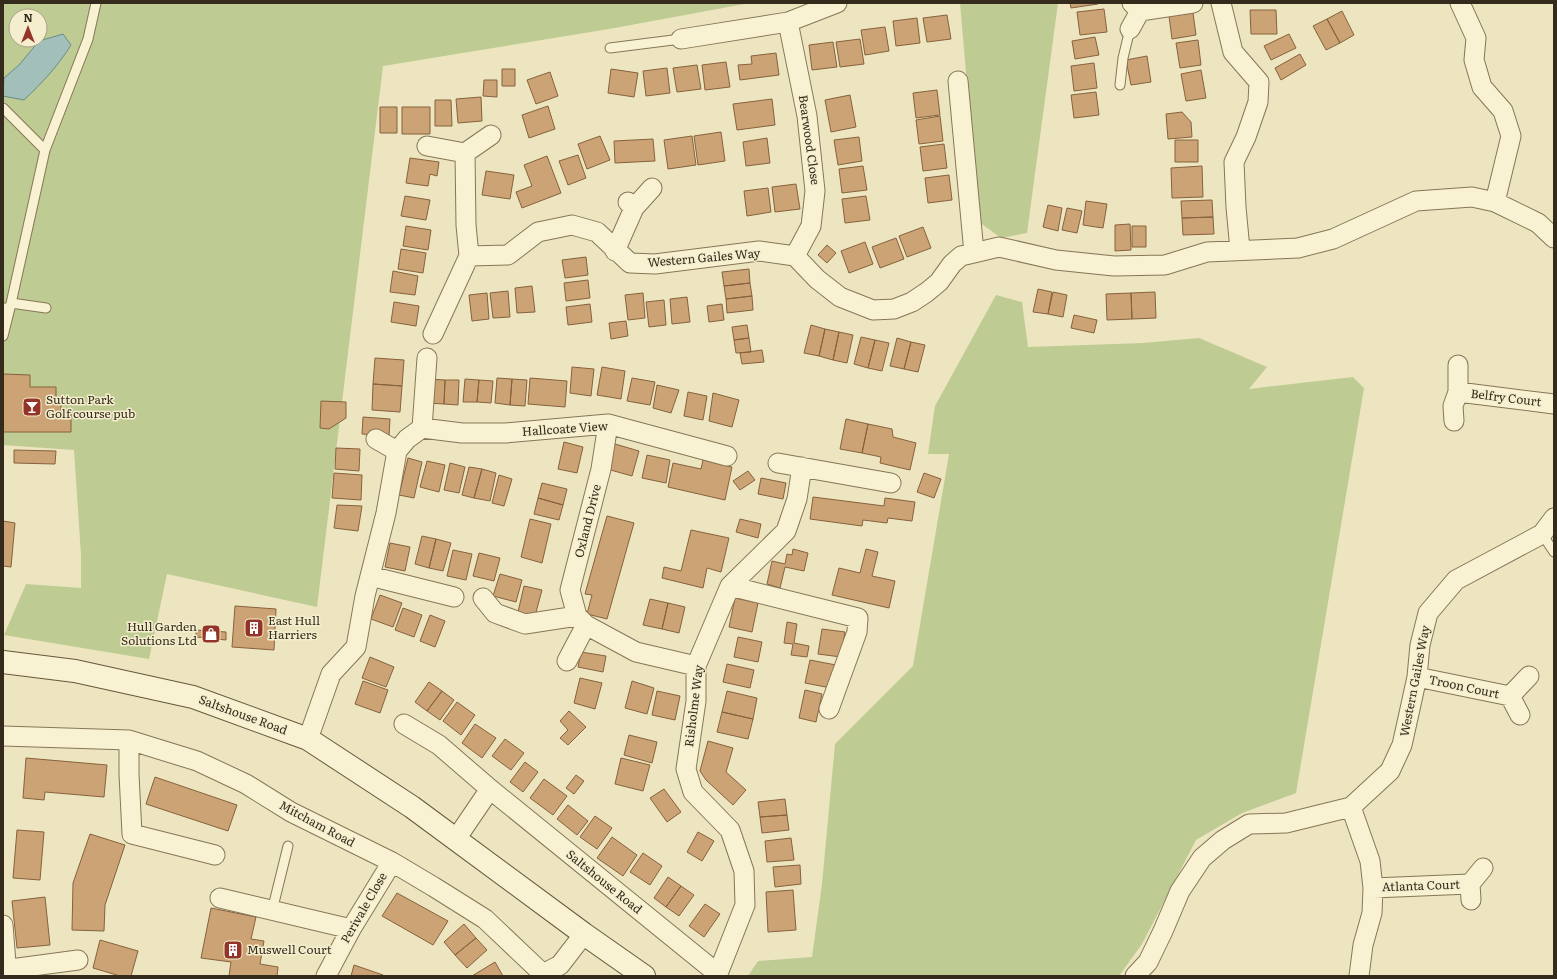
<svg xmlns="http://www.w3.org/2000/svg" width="1557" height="979" font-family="Literata,serif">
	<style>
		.green { fill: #becb93; fill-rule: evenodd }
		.water { fill: #a2bfba; stroke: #698d88 }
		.building { fill: #cca374; stroke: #85623d }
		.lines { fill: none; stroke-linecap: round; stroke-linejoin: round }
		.lane-casing { stroke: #867657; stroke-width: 11 }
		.street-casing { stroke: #867657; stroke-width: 21 }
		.secondary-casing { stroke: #67573b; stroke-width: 24 }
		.lane { stroke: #f8f2d2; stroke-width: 9 }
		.street { stroke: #f8f2d2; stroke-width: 19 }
		.secondary { stroke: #f8f2d2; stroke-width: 22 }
		.labels { text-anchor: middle; stroke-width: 3; stroke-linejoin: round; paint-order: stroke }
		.street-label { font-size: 12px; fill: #352b1c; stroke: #f5eece }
		.poi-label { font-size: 12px; fill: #352b1c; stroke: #f5eece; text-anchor: start }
	</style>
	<rect width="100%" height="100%" fill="#ede5bf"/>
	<path class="green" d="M3 3H750L609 29 383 66 317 607 167 574 149 659 4 635 26 584 81 588V555L74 450 3 445ZM16 16H40V40H16Z
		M960 3H1058L1027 233 1001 238 979 222Z
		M996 295 1022 302 1028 347 1143 343 1199 338 1267 367 1249 389 1353 377 1364 388 1296 793 1242 813 1196 840 1142 944 1119 976H748L758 961 812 957 822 884 835 744 913 666 949 454H928L935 406Z"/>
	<path class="water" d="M63 34 71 45C58 66 42 83 24 100L3 96 4 78 19 65 39 41Z"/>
	<path class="building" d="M1070 3H1097L1098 4 1071 8Z
		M1104 9 1107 32 1080 35 1077 12Z
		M1250 10H1276L1277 34H1251Z
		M1342 11 1354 35 1340 43 1327 19Z
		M1193 13 1196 35 1172 39 1169 16Z
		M947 15 951 39 927 42 923 18Z
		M917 18 920 43 896 46 893 21Z
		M1327 19 1340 43 1326 50 1313 26Z
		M885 27 889 51 865 55 861 30Z
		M1289 34 1296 48 1271 60 1264 46Z
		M1095 37 1099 55 1075 59 1072 41Z
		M860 39 864 64 840 67 836 42Z
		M1198 40 1201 65 1180 68 1176 43Z
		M833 42 837 67 812 70 809 45Z
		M776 53 779 75 740 80 738 65 752 64 751 56Z
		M1300 54 1306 65 1281 80 1275 68Z
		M1147 56 1151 82 1131 85 1126 60Z
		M726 62 730 87 705 90 702 65Z
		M1094 63 1097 88 1074 91 1071 66Z
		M697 65 701 89 677 92 673 68Z
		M667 68 670 93 646 96 643 71Z
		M502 69H515V86H502Z
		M611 69 638 73 634 97 608 93Z
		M1201 70 1206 98 1186 101 1181 74Z
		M550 72 558 96 536 104 527 80Z
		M484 80H497V97L483 96Z
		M937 90 940 115 916 118 913 93Z
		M1096 92 1099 115 1074 118 1071 95Z
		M850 95 856 127 831 132 825 100Z
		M481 97 482 121 458 123 456 99Z
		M772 99 775 125 737 130 733 104Z
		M435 100H451L452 126H435Z
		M548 106 555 129 529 138 522 115Z
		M380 107H397V133H380Z
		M402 107H430V134H402Z
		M1182 112 1191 122 1192 137 1168 139 1166 114Z
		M940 116 943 141 919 144 916 120Z
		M721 132 725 161 698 165 694 136Z
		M600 136 610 160 587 169 578 144Z
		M692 136 696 165 668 169 664 140Z
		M859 137 862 161 838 165 834 140Z
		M767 138 770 163 746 166 743 142Z
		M653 139 655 161 615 163 614 141Z
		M1175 140H1198V162H1175Z
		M944 144 947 168 923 171 920 147Z
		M578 155 586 178 568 185 559 161Z
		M547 156 561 193 522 208 516 192 532 186 524 165Z
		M410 158 439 162 437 176 430 174 428 186 406 183Z
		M863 166 867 190 842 193 839 169Z
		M1202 166 1203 197 1172 198 1171 168Z
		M486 171 514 175 510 199 482 195Z
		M949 175 952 200 928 203 925 178Z
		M796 184 800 209 775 212 772 187Z
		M768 188 771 212 747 216 744 191Z
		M405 196 430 200 426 220 401 216Z
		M866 196 870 220 845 223 842 199Z
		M1212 200 1213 217 1182 218 1181 201Z
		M1086 201 1107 204 1103 228 1083 225Z
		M1048 205 1062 208 1058 231 1043 227Z
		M1067 208 1082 211 1077 233 1062 230Z
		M1213 217 1214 234 1183 235 1182 218Z
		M1130 224 1131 250 1115 251V225Z
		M406 226 431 230 428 250 403 246Z
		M1132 226H1146V247H1132Z
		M923 227 931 248 907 257 899 236Z
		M896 238 904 259 880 268 872 247Z
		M865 242 873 264 849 273 841 251Z
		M827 245 836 253 827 263 818 255Z
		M401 249 426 253 423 273 398 269Z
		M586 257 588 275 565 278 562 260Z
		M749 269 750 283 724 286 722 272Z
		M393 271 418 276 415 295 390 292Z
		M588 280 590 298 566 301 564 283Z
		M750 283 752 296 726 299 724 286Z
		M532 286 535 312 517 313 515 288Z
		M1038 289 1052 292 1048 314 1033 312Z
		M508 291 510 317 493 318 490 293Z
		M1053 292 1067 295 1063 317 1048 314Z
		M1155 292 1156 318 1132 319 1131 293Z
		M487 293 489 319 472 321 469 295Z
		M643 293 645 318 628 320 625 295Z
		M1131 293 1132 319 1107 320 1106 294Z
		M752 296 753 310 727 313 726 299Z
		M687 297 690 322 672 324 670 299Z
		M664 300 666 325 649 327 646 302Z
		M394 302 419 306 416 326 391 322Z
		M590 304 592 322 568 325 566 307Z
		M722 304 724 320 709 322 707 306Z
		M1074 315 1097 320 1094 333 1071 328Z
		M626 321 628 336 611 339 609 323Z
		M747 325 749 338 734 340 732 327Z
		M811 325 825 329 819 356 804 353Z
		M825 329 839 332 833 360 819 356Z
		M839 332 853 335 847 363 833 360Z
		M861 337 875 340 868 368 854 364Z
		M749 338 751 352 736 353 734 340Z
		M897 338 911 342 904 369 890 366Z
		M875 340 889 343 882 371 868 368Z
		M911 342 925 345 918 372 904 369Z
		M762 350 764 362 742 364 740 353Z
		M375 358 404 360 402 386 373 384Z
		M572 367 594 369 591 396 570 393Z
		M602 367 625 371 621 399 597 395Z
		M3 374 30 375V387H56V402H61V411H71V432H3Z
		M497 378 512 379 510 405 495 403Z
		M530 378 567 381 565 407 528 404Z
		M632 378 655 382 650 405 627 401Z
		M428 379 445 380 444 404 427 403Z
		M465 379 479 380 477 402H463Z
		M512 379 527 380 525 406 510 405Z
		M445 380H459L458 405 444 404Z
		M479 380 493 381 491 403 477 402Z
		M373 384 402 386 400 412 372 410Z
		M657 385 679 390 671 413 653 408Z
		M688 392 707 396 703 420 684 416Z
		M713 393 739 400 732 427 709 421Z
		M321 401 346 402V418L329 429 320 428Z
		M363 417 390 419 389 436 362 434Z
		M846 419 868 424 862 453 840 449Z
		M868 424 892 429 893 437 916 443 910 470 880 463 881 457 862 453Z
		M564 442 583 447 577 473 558 469Z
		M615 444 639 451 632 476 607 469Z
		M336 448 360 449 359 471 335 469Z
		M14 450 56 451 55 464 14 463Z
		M647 455 670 460 666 483 642 478Z
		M408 458 422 462 414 498 399 495Z
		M703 460 732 467 725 500 668 487 673 463 701 469Z
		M427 461 445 465 439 492 420 487Z
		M450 463 465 467 459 493 444 490Z
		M469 467 482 469 474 498 462 495Z
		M482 469 496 473 490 501 474 498Z
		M748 471 755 480 740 490 733 481Z
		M334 473 362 475 361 500 332 498Z
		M924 473 941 479 934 498 917 492Z
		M499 475 512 479 504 506 492 503Z
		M761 478 786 483 783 499 758 494Z
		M542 483 567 489 563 505 538 498Z
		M813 497 884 506 885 498 915 502 912 521 888 518 887 523 863 520 862 526 810 519Z
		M538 498 563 505 559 520 534 514Z
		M337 505 362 506 358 531 334 528Z
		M607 516 634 523 607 619 587 614 592 595 585 594Z
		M530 519 551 524 542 563 521 557Z
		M740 519 761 524 758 538 736 532Z
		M3 521 15 523 11 567 3 566Z
		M691 530 729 538 721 572 707 568 703 588 662 578 664 567 681 571Z
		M422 536 436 539 429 568 415 564Z
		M436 539 451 543 443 571 429 568Z
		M390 543 410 547 405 571 385 567Z
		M793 549 808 553 804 571 785 567 780 588 767 584 772 561 785 564 787 554 792 555Z
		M866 549 878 552 872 576 895 581 889 608 832 595 839 568 860 573Z
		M453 550 472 554 466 580 447 576Z
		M479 553 500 558 494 581 473 576Z
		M500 574 522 580 516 602 493 596Z
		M524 586 542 590 535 616 518 612Z
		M380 595 402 603 393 627 371 619Z
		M735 598 758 603 752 632 729 627Z
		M650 599 668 603 662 629 643 625Z
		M668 603 685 607 679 633 662 629Z
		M235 606 276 609 274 650 232 647Z
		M403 608 422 615 414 637 395 630Z
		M430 615 445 621 435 647 420 641Z
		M787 622 797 624 794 643 809 646 807 657 791 655 793 644 784 643Z
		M822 629 845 632 841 657 818 654Z
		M196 630 226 632V640L216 639V642L207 641V638L196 637Z
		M738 637 762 642 758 662 734 657Z
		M581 652 606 656 603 672 578 667Z
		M370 657 394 667 386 687 362 678Z
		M810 660 836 665 831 688 805 683Z
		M727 664 754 670 750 688 723 682Z
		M580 678 602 683 595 709 574 703Z
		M363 681 388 690 380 713 355 704Z
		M632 681 654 688 647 714 625 708Z
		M429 682 442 691 427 711 415 702Z
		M805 690 822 694 816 722 799 718Z
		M442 691 454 700 440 720 427 711Z
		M657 691 680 696 675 720 652 715Z
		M727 691 757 698 753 719 722 712Z
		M457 702 475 715 461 735 443 721Z
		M569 711 586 727 568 745 560 738 568 730 560 721Z
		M722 712 753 719 748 739 717 732Z
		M475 724 496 738 482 758 462 743Z
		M629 735 657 742 652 763 624 755Z
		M505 739 524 753 511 770 492 756Z
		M708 741 733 748 726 772 746 790 733 805 706 780 700 771Z
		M26 758 107 765 104 797 45 792 44 800 23 798Z
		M621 758 650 765 643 791 615 784Z
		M525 762 538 772 523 792 510 782Z
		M576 775 584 781 574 794 566 788Z
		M155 777 237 805 228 831 146 804Z
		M544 779 567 796 553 815 530 798Z
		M664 789 681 812 667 822 650 798Z
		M785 799 787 815 760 817 758 802Z
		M568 805 588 821 577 835 557 819Z
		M787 815 789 830 762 833 760 817Z
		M595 816 612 828 597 849 580 837Z
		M17 830 44 832 40 880 13 878Z
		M698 832 714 841 702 861 687 852Z
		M90 834 125 845 105 905 104 931 72 930 73 883Z
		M612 837 637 855 623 876 597 858Z
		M791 838 794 860 767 862 765 841Z
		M643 853 662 866 650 885 630 872Z
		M800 865 801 884 775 887 773 867Z
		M668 877 681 886 666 907 654 898Z
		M681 886 694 895 679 916 666 907Z
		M793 890 796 930 768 932 766 892Z
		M397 893 448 921 433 945 382 916Z
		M45 897 50 945 17 948 12 901Z
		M705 904 720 914 704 937 689 926Z
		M211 908 256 917 251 939 264 941 260 964 278 967 277 976H229L231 962 201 958Z
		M464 924 476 938 455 955 444 942Z
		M476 938 487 950 467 968 455 955Z
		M100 940 138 951 131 976H120L93 968Z
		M495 962 503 976H472Z
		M354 965 383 975 382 976H351Z"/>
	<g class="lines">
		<defs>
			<path id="lane" d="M610 48 681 39
				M1120 85 1123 58 1130 29
				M3 108 45 150 10 308
				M45 150 88 39 96 3
				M11 303 46 308
				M3 308H10L3 336
				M1542 534 1554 552
				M272 911 288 846"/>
			<path id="street" d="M1221 3 1233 52 1259 82 1258 102 1246 137 1234 162 1236 207 1240 250
				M1460 3 1476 38 1474 60 1482 87 1503 111 1511 136 1495 202
				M1140 11 1193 3
				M788 22 807 116 815 191 811 226 795 256
				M1130 29 1140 11 1132 3
				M681 39 788 22 837 3
				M958 81 974 253
				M427 146 465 153 491 135
				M628 202 634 208 652 188
				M615 251 634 208
				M469 256 508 255 538 232 572 225 597 232 630 263 655 264 759 251 795 256 817 279 840 297 873 310 894 309 912 302 927 292 939 282 952 264 961 256 999 247 1056 260 1114 266 1165 265 1207 252 1298 248 1333 239 1416 201 1472 197 1495 202 1538 223 1554 238
				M433 334 469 256 466 225 465 153
				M1458 392 1554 404
				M1454 421 1453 406 1458 392V365
				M608 424 601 469 570 590 577 616 586 625 636 652 696 666
				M422 428 427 358
				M376 439 397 451
				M778 463 891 483
				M370 576 454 597
				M730 586 858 618 857 632 829 709
				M483 598 495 613 525 624 577 616
				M567 661 586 625
				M1417 677 1510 696
				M1520 715 1510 696 1529 676
				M404 724 439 745 490 789 718 974
				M3 736 129 740 197 761 246 784 291 812 392 862 434 887 485 919 543 974 560 965 584 934
				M308 739 331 674 356 647 365 596 386 513 397 451 407 439 422 428 462 433H506L608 424 727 456
				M129 740V774L132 834 215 855
				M1351 807 1370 861 1373 888 1372 913 1363 945 1359 976
				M456 839 490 789
				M1373 888 1470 884
				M220 898 351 929
				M1471 900 1470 884 1483 868
				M3 925 7 976
				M3 970 78 960
				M326 976 351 929 392 862
				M717 976 745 905 744 871 730 830 693 792 686 769 696 701V666L730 586 786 531 797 499 802 467
				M1135 976 1148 962 1163 931 1180 891 1202 858 1223 840 1249 824 1286 823 1351 807 1390 771 1402 745 1410 709 1417 677 1420 645 1428 613 1456 580 1542 534 1554 518"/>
			<path id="secondary" d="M3 662 75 671 193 697 308 739 412 807 584 934 644 976"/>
		</defs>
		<use href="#lane" class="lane-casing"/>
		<use href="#street" class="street-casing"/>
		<use href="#secondary" class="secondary-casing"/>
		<use href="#lane" class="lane"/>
		<use href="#street" class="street"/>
		<use href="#secondary" class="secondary"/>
	</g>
	<defs>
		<symbol id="bar-square" viewBox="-11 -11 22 22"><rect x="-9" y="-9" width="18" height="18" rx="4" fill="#943428" stroke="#f5eece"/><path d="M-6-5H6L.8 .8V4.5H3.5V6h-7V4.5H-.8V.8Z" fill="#fff"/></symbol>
		<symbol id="building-square" viewBox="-11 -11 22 22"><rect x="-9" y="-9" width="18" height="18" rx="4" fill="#943428" stroke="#f5eece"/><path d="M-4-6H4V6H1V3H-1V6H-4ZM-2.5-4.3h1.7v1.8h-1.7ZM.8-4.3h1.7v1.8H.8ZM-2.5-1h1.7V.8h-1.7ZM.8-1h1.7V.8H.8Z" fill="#fff"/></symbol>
		<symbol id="shop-square" viewBox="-11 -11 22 22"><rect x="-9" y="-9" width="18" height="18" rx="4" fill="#943428" stroke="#f5eece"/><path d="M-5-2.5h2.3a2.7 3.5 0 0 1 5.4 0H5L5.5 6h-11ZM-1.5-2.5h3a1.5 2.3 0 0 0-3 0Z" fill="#fff"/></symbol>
	</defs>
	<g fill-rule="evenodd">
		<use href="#bar-square" x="21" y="396" width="22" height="22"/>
		<use href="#building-square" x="243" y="617" width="22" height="22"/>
		<use href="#shop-square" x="200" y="623" width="22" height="22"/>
		<use href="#building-square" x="222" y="939" width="22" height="22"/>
	</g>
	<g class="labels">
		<g class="street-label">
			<text transform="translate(809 140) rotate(82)" y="4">Bearwood Close</text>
			<text transform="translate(704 258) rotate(-5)" y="4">Western Gailes Way</text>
			<text transform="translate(1506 398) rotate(7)" y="4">Belfry Court</text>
			<text transform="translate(565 429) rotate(-4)" y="4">Hallcoate View</text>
			<text transform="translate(588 521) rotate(-76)" y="4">Oxland Drive</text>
			<text transform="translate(1415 681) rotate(-79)" y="4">Western Gailes Way</text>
			<text transform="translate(1464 687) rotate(12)" y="4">Troon Court</text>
			<text transform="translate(694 706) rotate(-83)" y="4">Risholme Way</text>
			<text transform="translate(243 715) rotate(20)" y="4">Saltshouse Road</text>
			<text transform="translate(317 824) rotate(28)" y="4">Mitcham Road</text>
			<text transform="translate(604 882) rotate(39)" y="4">Saltshouse Road</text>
			<text transform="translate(1421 886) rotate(-2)" y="4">Atlanta Court</text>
			<text transform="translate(364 908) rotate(-60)" y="4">Perivale Close</text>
		</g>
		<g class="poi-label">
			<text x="46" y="404">Sutton Park<tspan x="46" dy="14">Golf course pub</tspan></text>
			<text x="268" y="625">East Hull<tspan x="268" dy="14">Harriers</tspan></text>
			<text x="197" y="631" text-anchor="end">Hull Garden<tspan x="197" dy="14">Solutions Ltd</tspan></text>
			<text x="247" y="954">Muswell Court</text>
		</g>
	</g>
	<rect width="1557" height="979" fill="none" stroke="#352b1c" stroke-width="8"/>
	<g transform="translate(28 28)"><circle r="19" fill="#f5eece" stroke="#a8a087"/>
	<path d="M0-3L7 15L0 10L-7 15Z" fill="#943428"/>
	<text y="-6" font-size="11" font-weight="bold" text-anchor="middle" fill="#352b1c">N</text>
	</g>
</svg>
